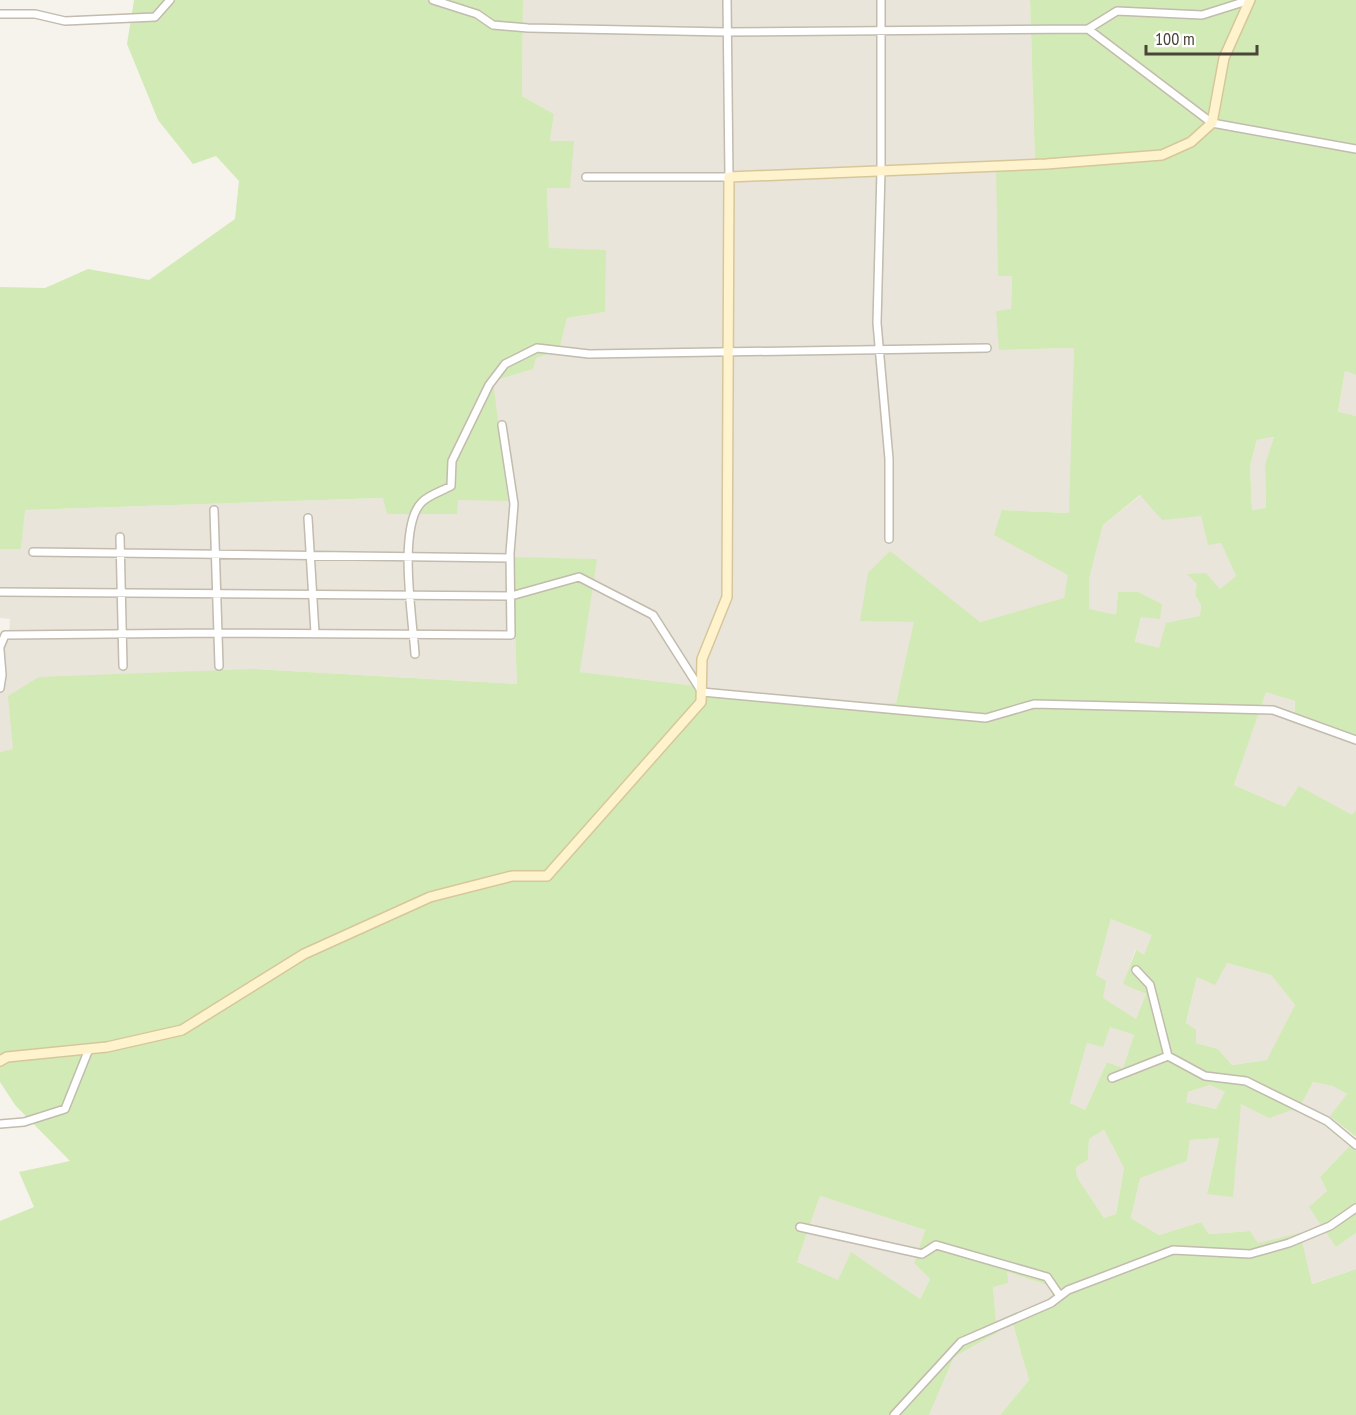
<svg xmlns="http://www.w3.org/2000/svg" width="1356" height="1415" font-family="'PT Sans Narrow',sans-serif">
	<style>
		.residential { fill: #eae5da }
		.green { fill: #d2eab5; fill-rule: evenodd }
		.lines { fill: none; stroke-linecap: round; stroke-linejoin: round }
		.street-casing { stroke: #c2bbae; stroke-width: 10 }
		.secondary-casing { stroke: #d6c79b; stroke-width: 12 }
		.street { stroke: #fff; stroke-width: 7 }
		.secondary { stroke: #fff3cd; stroke-width: 9 }
	</style>
	<rect width="100%" height="100%" fill="#f6f3ec"/>
	<path class="residential" d="M523 0H1030L1035 163 998 276H1012L1011 310 996 311 1000 350 1074 348 1072 467 1069 513 1002 510 1069 575 1064 599 980 622 860 620 915 622 896 703 848 704 580 672 596 559 512 558 517 684 252 669 13 750 0 752V639L9 638 10 619 0 618V549H21L24 510 384 498 387 514H457V500L493 381 532 369 536 358 559 351 567 318 604 312 549 249 547 188 573 141H550L554 114 522 96Z
		M1345 371 1356 375V416L1338 413Z
		M1274 437 1265 464 1266 508 1252 510 1250 466 1257 440Z
		M1141 495 1201 515 1208 544 1221 543 1236 576 1220 590 1188 574 1198 584 1195 595 1201 605 1200 616 1159 649 1135 643 1141 617 1118 592 1116 616 1089 610V579L1103 525Z
		M1266 691 1295 701 1294 721 1356 745V810L1352 816 1300 787 1285 807 1234 785Z
		M1111 919 1153 935 1144 956 1135 950 1124 984 1146 994 1136 1019 1102 998 1096 976Z
		M1227 963 1271 975 1295 1005 1268 1060 1232 1065 1218 1049 1196 1043 1186 1024 1197 977Z
		M1110 1027 1134 1035 1123 1068 1107 1062 1085 1110 1070 1103 1087 1043Z
		M1313 1082 1334 1086 1347 1094 1331 1116 1356 1139 1320 1177 1327 1191 1336 1247 1356 1233V1269L1311 1284 1258 1243 1250 1231 1209 1234 1201 1222 1159 1235 1131 1218 1140 1177 1187 1161 1190 1140 1219 1138 1207 1193 1241 1104 1300 1107Z
		M1210 1085 1226 1092 1216 1109 1185 1102 1188 1092Z
		M1104 1130 1124 1168 1116 1214 1104 1218 1077 1177 1076 1167 1088 1160 1089 1139Z
		M820 1196 925 1230 914 1263 930 1279 920 1299 851 1253 838 1281 797 1262Z
		M1007 1272 1050 1286 1053 1300 1011 1318 1029 1380 1000 1415H929L954 1357 997 1333 993 1287Z"/>
	<path class="green" d="M134 0H523L522 96 554 114 550 141H574L570 188H547L549 248 606 250 605 312 567 318 559 351 536 358 533 369 493 381 508 501 458 500 457 514H387L383 498 25 510 21 549H0V287L45 288 88 269 149 280 235 219 239 181 216 156 193 164 158 120 127 44Z
		M1030 0H1356V375L1345 371 1338 412 1356 416V745L1294 721 1295 701 1266 692 1234 785 1285 807 1299 786 1352 815 1356 810V1137L1330 1116 1347 1094 1333 1086 1313 1082 1300 1107 1269 1118 1241 1104 1233 1197 1207 1194 1219 1138 1190 1140 1187 1161 1140 1178 1131 1218 1159 1235 1201 1222 1209 1234 1250 1231 1258 1243 1300 1233 1312 1284 1356 1269V1415H1000L1029 1380 1011 1318 1034 1305 1053 1299 1050 1286 1007 1272 1008 1283 993 1287 997 1333 954 1357 929 1415H0V1221L34 1207 19 1172 70 1161 15 1105 0 1082V752L13 749 8 696 39 677 252 669 517 684 512 557 597 559 580 672 848 704 896 703 914 622 860 621 868 573 890 551 980 622 1064 598 1068 575 994 535 1002 510 1069 513 1074 348 999 350 996 311 1011 309 1012 276H998L996 164 1035 163ZM1274 437 1265 464 1266 508 1252 510 1250 466 1257 440ZM1140 495 1162 520 1201 516 1208 545 1221 543 1236 576 1220 589 1206 573 1187 574 1197 584 1195 595 1201 605 1200 616 1166 623 1159 648 1135 642 1141 617 1160 619 1162 604 1138 592H1118L1116 615 1089 609V579L1103 525ZM1111 919 1152 935 1144 955 1136 950 1123 984 1146 994 1136 1019 1103 998 1106 981 1096 975ZM1227 963 1271 975 1295 1005 1267 1060 1232 1065 1218 1049 1196 1043V1030L1186 1023 1197 977 1215 985ZM1110 1027 1134 1035 1123 1068 1107 1062 1085 1110 1070 1103 1087 1043 1103 1047ZM1210 1085 1225 1092 1216 1109 1186 1102 1188 1092ZM1104 1130 1124 1168 1116 1214 1104 1218 1077 1177 1076 1167 1088 1160 1089 1139ZM820 1196 925 1230 914 1263 930 1279 920 1299 851 1252 838 1280 797 1262Z
		M1356 1139V1233L1336 1247 1309 1207 1327 1191 1320 1177Z"/>
	<g class="lines">
		<defs>
			<path id="street" d="M433 0 477 14 493 25 528 28 726 32 1088 29 1212 123 1356 149
				M881 0V171L877 323 889 459V539
				M0 14H35L65 21 155 17 170 0
				M1088 29 1117 11 1202 15 1250 0
				M586 177H729L727 0
				M214 510 219 666
				M308 518 315 633
				M120 537 123 666
				M33 552 510 558
				M0 592 511 596 579 577 653 615 702 692 986 718 1034 704 1273 710 1356 740
				M0 647 5 635 217 633 511 635 510 553 514 504 502 425
				M0 650 2 675 0 688
				M415 654C413 621 397 526 422 502 429 495 442 491 451 486L452 461 489 385 505 364 537 348 589 354 987 348
				M1136 970 1150 985 1168 1056
				M1112 1078 1168 1056 1205 1076 1246 1081 1327 1121 1356 1145
				M0 1124 24 1122 65 1109 89 1049
				M800 1227 922 1254 936 1245 1047 1277 1060 1296
				M894 1415 961 1342 1051 1303 1068 1290 1173 1250 1250 1254 1289 1243 1330 1226 1356 1208"/>
			<path id="secondary" d="M0 1061 7 1057 107 1047 182 1030 304 954 430 897 512 876H547L701 702 702 659 727 597 729 177 1046 164 1162 155 1191 142 1212 123 1224 58 1250 0"/>
		</defs>
		<use href="#street" class="street-casing"/>
		<use href="#secondary" class="secondary-casing"/>
		<use href="#street" class="street"/>
		<use href="#secondary" class="secondary"/>
	</g>
	<path d="M1146 45v9h111v-9" fill="none" stroke="#4b4439" stroke-width="3"/>
	<text x="1155" y="45" font-size="18" fill="#4b4439" stroke="#ffffff" stroke-width="4.5" paint-order="stroke">100 m</text>
</svg>
